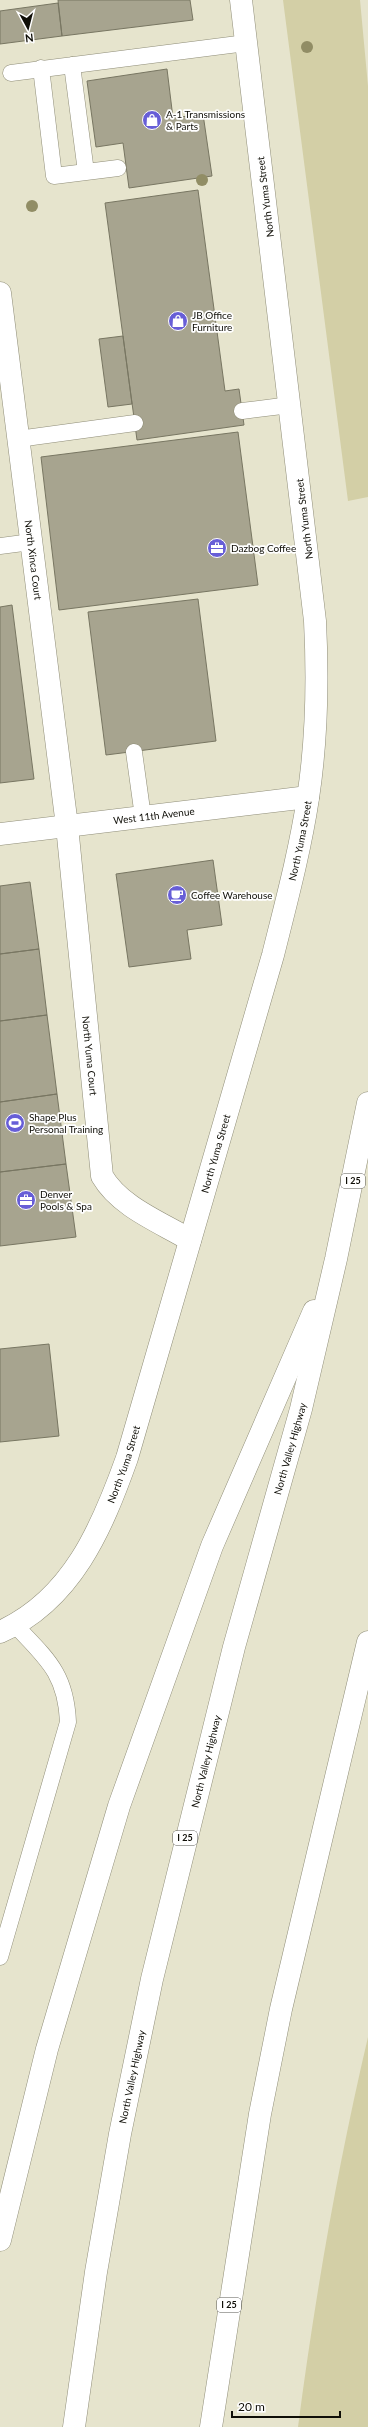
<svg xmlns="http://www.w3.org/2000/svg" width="368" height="2427" font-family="Lato,sans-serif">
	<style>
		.green { fill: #d3cfa6 }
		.building { fill: #a7a48f; stroke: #787662 }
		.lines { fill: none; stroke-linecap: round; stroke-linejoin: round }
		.lane-casing { stroke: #8f8d78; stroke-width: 17 }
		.street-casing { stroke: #8f8d78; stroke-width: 23 }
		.secondary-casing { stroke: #8f8d78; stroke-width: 23 }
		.highway-casing { stroke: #8f8d78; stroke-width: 23 }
		.lane { stroke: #fff; stroke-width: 16 }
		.street { stroke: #fff; stroke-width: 22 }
		.secondary { stroke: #fff; stroke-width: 22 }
		.highway { stroke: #fff; stroke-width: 22 }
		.tree { fill: #918d65 }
		.labels { text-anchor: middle; stroke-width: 3.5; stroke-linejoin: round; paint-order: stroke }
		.shield { fill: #fff; stroke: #575651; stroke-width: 1 }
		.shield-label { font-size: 9px; font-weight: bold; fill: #0f0e07 }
		.poi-label { font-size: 10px; fill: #0f0e07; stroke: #fff; text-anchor: start }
		.street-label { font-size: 10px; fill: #0f0e07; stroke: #fff }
	</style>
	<rect width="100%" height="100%" fill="#e6e4cd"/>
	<path class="green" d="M283 0H360L368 86V497L348 501Z
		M368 2037V2427H298C315 2296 338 2165 368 2037Z"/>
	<path class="building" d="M58 0H190L193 20 62 36Z
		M58 3 62 36 0 44V11Z
		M167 69 173 118 203 114 212 176 129 188 123 143 96 147 87 81Z
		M198 190 225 391 239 389 244 425 137 440 105 203Z
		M123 336 132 404 108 407 99 339Z
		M238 432 258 585 59 610 41 457Z
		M198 599 216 741 106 755 88 612Z
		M12 605 34 779 0 783V607Z
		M213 860 222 925 187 930 191 959 129 967 116 874Z
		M30 882 39 949 0 954V886Z
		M39 949 47 1015 0 1021V954Z
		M47 1015 57 1094 0 1102V1021Z
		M57 1094 66 1164 0 1172V1102Z
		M66 1164 76 1237 0 1246V1172Z
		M49 1344 59 1436 0 1442V1349Z"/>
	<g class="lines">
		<defs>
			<path id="lane" d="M72 65 86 172
				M41 68 54 176 118 168
				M11 73 246 43
				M242 411 290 405
				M18 439 135 423
				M0 546 31 542
				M134 752 143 817
				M0 1957 68 1722C66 1673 46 1658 15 1625"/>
			<g id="street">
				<path id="s1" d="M0 293 67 826 102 1176C120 1207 160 1222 190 1240"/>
				<path id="s2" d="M0 834 308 797"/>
			</g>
			<g id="secondary">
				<path id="s3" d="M0 1632C72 1600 102 1528 127 1458L273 955C286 903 300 851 308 798 317 739 318 680 315 621L241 0"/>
			</g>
			<g id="highway">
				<path d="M0 2240 47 2049 119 1806 212 1546 314 1311"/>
				<path id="s4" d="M74 2427 96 2272 120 2134 152 1979 234 1647 301 1409 336 1259 368 1103"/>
				<path d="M211 2427 260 2114 281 2009 368 1642"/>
			</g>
		</defs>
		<use href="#lane" class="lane-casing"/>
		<use href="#street" class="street-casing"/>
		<use href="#secondary" class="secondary-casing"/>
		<use href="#highway" class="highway-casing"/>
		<use href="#lane" class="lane"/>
		<use href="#street" class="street"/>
		<use href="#secondary" class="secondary"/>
		<use href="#highway" class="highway"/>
	</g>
	<g class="tree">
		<circle cx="307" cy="47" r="6"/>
		<circle cx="202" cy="180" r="6"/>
		<circle cx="32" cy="206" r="6"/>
	</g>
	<defs>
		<symbol id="shop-disc" viewBox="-11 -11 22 22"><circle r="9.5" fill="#675ed7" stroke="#fff"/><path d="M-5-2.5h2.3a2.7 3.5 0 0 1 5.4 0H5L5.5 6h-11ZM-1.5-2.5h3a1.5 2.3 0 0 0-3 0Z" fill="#fff"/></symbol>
		<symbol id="office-disc" viewBox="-11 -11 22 22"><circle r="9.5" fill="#675ed7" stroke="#fff"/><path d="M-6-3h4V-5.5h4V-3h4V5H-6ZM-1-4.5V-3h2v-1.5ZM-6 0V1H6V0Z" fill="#fff"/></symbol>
		<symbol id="cafe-disc" viewBox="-11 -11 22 22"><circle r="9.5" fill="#675ed7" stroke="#fff"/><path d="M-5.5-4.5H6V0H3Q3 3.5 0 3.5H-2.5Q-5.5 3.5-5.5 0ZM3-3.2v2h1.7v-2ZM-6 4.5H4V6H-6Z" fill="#fff"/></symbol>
		<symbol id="stadium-disc" viewBox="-11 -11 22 22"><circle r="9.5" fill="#675ed7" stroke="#fff"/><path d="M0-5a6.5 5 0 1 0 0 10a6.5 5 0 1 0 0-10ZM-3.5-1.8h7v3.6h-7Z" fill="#fff"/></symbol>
	</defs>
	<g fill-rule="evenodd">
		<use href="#shop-disc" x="141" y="109" width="22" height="22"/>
		<use href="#shop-disc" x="167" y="310" width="22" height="22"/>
		<use href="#office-disc" x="206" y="537" width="22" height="22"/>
		<use href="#cafe-disc" x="166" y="884" width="22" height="22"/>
		<use href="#stadium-disc" x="4" y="1112" width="22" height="22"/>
		<use href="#office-disc" x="15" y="1189" width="22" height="22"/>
	</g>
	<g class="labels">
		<g class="shield">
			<rect x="341" y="1174" width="24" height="14" rx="3"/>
			<rect x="173" y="1831" width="24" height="14" rx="3"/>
			<rect x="217" y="2298" width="24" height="14" rx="3"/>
		</g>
		<g class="shield-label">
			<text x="353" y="1184">I 25</text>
			<text x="185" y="1841">I 25</text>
			<text x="229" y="2308">I 25</text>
		</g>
		<g class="poi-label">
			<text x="166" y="118">A-1 Transmissions<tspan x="166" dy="12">&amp; Parts</tspan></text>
			<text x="192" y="319">JB Office<tspan x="192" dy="12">Furniture</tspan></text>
			<text x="231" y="552">Dazbog Coffee</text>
			<text x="191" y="899">Coffee Warehouse</text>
			<text x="29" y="1121">Shape Plus<tspan x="29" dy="12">Personal Training</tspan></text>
			<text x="40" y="1198">Denver<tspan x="40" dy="12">Pools &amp; Spa</tspan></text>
		</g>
		<g class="street-label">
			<text transform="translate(265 197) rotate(-97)" y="4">North Yuma Street</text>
			<text transform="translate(304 519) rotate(-97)" y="4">North Yuma Street</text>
			<text dy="4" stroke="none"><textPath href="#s1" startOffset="269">North Xinca Court</textPath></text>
			<text dy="4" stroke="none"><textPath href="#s2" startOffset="155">West 11th Avenue</textPath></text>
			<text dy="4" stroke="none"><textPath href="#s3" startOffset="863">North Yuma Street</textPath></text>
			<text dy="4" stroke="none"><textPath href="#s1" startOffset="768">North Yuma Court</textPath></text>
			<text dy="4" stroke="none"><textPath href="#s3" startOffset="539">North Yuma Street</textPath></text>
			<text dy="4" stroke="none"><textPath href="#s4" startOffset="1003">North Valley Highway</textPath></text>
			<text dy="4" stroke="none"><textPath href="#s3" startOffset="215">North Yuma Street</textPath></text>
			<text dy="4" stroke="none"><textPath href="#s4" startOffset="679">North Valley Highway</textPath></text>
			<text dy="4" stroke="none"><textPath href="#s4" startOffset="355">North Valley Highway</textPath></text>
		</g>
	</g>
	<g transform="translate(28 28) rotate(173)" stroke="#ffffff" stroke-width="3" paint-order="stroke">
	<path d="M0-3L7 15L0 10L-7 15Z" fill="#0f0e07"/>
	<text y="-6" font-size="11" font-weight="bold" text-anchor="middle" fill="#0f0e07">N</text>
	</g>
	<path d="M232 2411v6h108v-6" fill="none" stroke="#0f0e07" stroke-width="2"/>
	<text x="238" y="2411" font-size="12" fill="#0f0e07" stroke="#ffffff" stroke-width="3" paint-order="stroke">20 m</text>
</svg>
